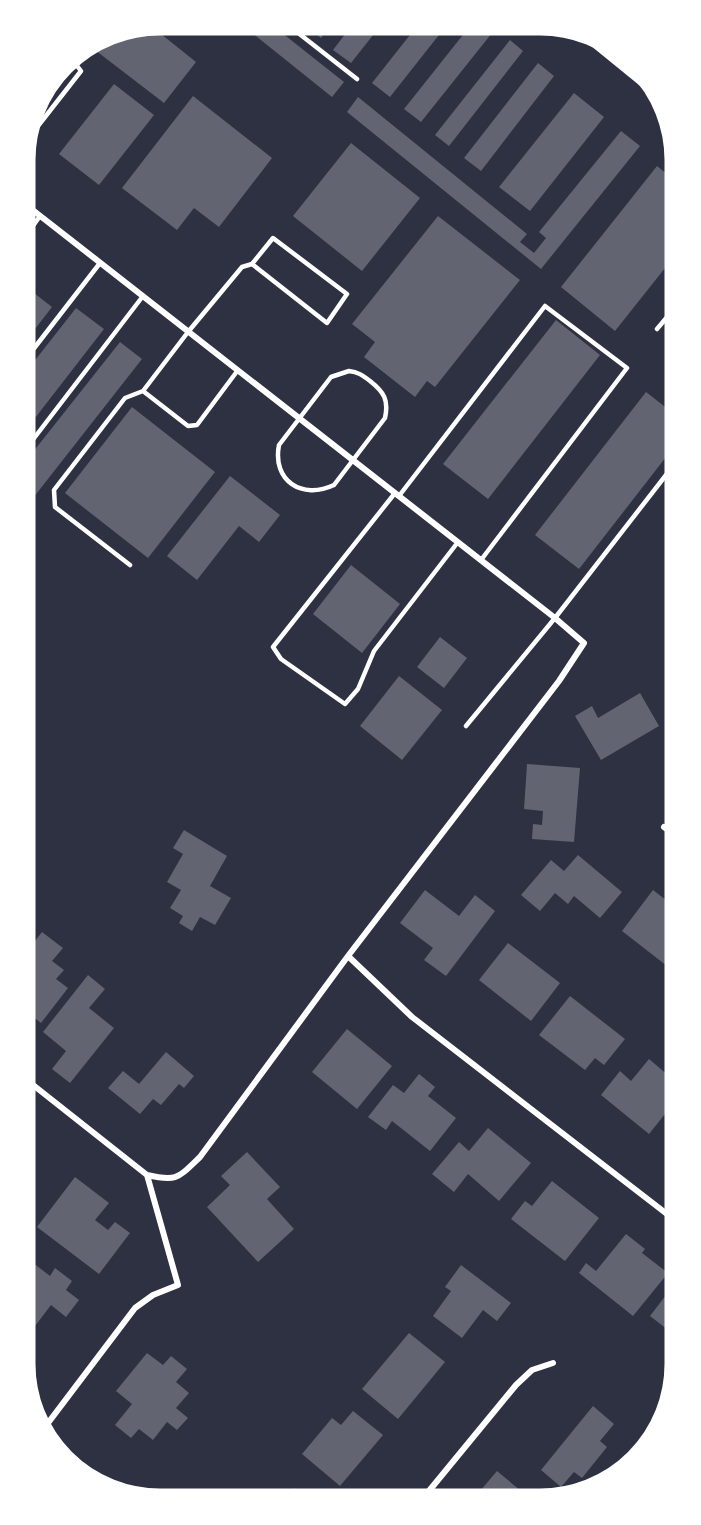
<svg xmlns="http://www.w3.org/2000/svg" width="701" height="1525" font-family="Cabin,sans-serif">
	<style>
		.building { fill: #626471 }
		.lines { fill: none; stroke-linecap: round; stroke-linejoin: round }
		.service { stroke: #fff; stroke-width: 4.5 }
		.minor { stroke: #fff; stroke-width: 6 }
		.rim { fill: none; stroke: #fff; stroke-width: 3 }
	</style>
	<rect width="100%" height="100%" fill="#2d3142"/>
	<path class="building" d="M242 25H272L344 82 332 97Z
		M304 25H331L321 38Z
		M352 25H381L351 63 333 50Z
		M151 26 196 62 164 103 95 50 109 34Z
		M417 26H446L390 97 372 83Z
		M470 26 496 28 421 122 404 109Z
		M510 40 523 51 449 146 435 135Z
		M538 63 554 76 481 171 464 158Z
		M114 84 154 115 99 185 59 154Z
		M574 93 604 117 530 211 499 187Z
		M193 96 272 158 219 227 194 208 177 230 122 188Z
		M358 97 527 234 520 242 534 253 546 238 539 232 621 131 640 146 541 269 347 112Z
		M351 143 420 198 362 271 293 216Z
		M657 166 672 178 673 258 615 331 561 287Z
		M438 216 520 280 435 387 427 381 415 397 364 357 375 342 352 324Z
		M25 286 52 307 25 342Z
		M76 308 104 329 25 431V373Z
		M556 320 600 355 488 499 443 464Z
		M120 342 142 359 26 507 25 462Z
		M673 365V379L666 374Z
		M646 392 673 413V448L579 569 535 535Z
		M132 407 215 472 148 558 65 493Z
		M230 476 280 515 259 542 239 526 197 580 167 556Z
		M351 565 400 604 362 653 313 614Z
		M440 637 467 658 444 688 417 667Z
		M399 676 442 710 402 760 360 726Z
		M640 693 659 726 601 760 575 716 592 706 598 718Z
		M527 764 580 768 574 842 532 839 533 824 542 825 543 811 524 809Z
		M184 830 227 856 210 886 231 898 215 925 200 917 192 931 179 923 183 916 170 908 181 890 167 882 183 854 173 848Z
		M578 855 622 892 600 918 574 896 568 904 555 893 540 911 521 895 551 860 564 871Z
		M425 890 459 916 475 895 495 911 446 976 424 960 433 948 400 923Z
		M653 890 675 907V955L667 966 622 931Z
		M42 932 63 948 52 961 64 970 56 979 68 988 41 1023 27 1012V951Z
		M508 943 560 983 531 1021 479 980Z
		M88 975 105 989 89 1008 114 1028 70 1083 52 1069 66 1051 43 1032Z
		M570 996 625 1039 604 1065 595 1058 585 1070 539 1035Z
		M347 1029 392 1066 357 1109 312 1072Z
		M166 1052 194 1076 184 1088 179 1084 161 1105 153 1099 140 1114 108 1088 123 1071 139 1084Z
		M649 1059 676 1082V1115L672 1120 665 1114 649 1134 601 1095 620 1071 631 1081Z
		M419 1074 435 1087 428 1096 456 1118 430 1151 392 1121 386 1130 368 1117 393 1085 404 1093Z
		M488 1128 531 1163 499 1201 468 1174 454 1192 432 1174 459 1142 469 1151Z
		M247 1152 280 1187 267 1199 294 1229 258 1262 207 1207 230 1185 221 1176Z
		M75 1177 109 1203 95 1220 108 1230 115 1222 130 1233 99 1274 37 1227Z
		M552 1181 599 1218 565 1261 511 1219 525 1201 532 1206Z
		M626 1234 645 1249 642 1253 668 1273 633 1316 579 1273 586 1263 596 1271Z
		M28 1259 50 1276 55 1268 72 1281 66 1290 79 1300 66 1317 51 1305 29 1334Z
		M461 1265 511 1303 497 1321 483 1310 462 1338 433 1316 451 1291 445 1287Z
		M676 1282V1317L677 1337 650 1316Z
		M409 1333 445 1362 398 1419 362 1389Z
		M147 1353 163 1365 171 1356 187 1369 176 1382 189 1393 176 1408 188 1418 177 1430 167 1422 153 1440 139 1429 131 1438 115 1425 132 1404 116 1391Z
		M593 1406 614 1424 600 1441 607 1447 582 1478 574 1472 561 1487 541 1470Z
		M353 1411 383 1435 340 1486 302 1454 332 1418 341 1425Z
		M497 1471 527 1496 475 1497Z
		M294 1488 306 1498H287Z"/>
	<g class="lines">
		<path class="service" d="M288 25 357 79
			M27 140 81 71 71 58
			M25 237 40 216
			M657 329 673 310
			M25 360 100 263
			M349 371C358 372 362 375 370 381 384 392 389 400 385 418L334 485C302 500 272 481 279 445L331 377Z
			M143 391 188 426 197 425 238 370
			M25 450 143 296
			M395 493 273 647 281 659 345 704 358 689 374 651 458 542
			M399 496 545 306 627 368 481 560
			M130 565 55 507 54 490 125 398 143 391 188 332 242 267 252 264 273 238 347 294 327 323 252 264
			M466 726 555 618 673 466"/>
		<path class="minor" d="M581 34 651 91
			M25 204 555 618 584 643 559 681 348 956 200 1157C178 1178 177 1182 147 1175L28 1081
			M664 827 675 835
			M348 956 412 1017 676 1221
			M45 1427 135 1308 153 1295 178 1285 147 1175
			M424 1497 516 1385 532 1370 553 1363"/>
	</g>
	<path d="M0 0H701V1525H0ZM160 34H540A126 126 0 0 1 666 160V1364A126 126 0 0 1 540 1490H160A126 126 0 0 1 34 1364V160A126 126 0 0 1 160 34Z" fill="#fff" fill-rule="evenodd"/>
	<path class="rim" d="M160 34H540A126 126 0 0 1 666 160V1364A126 126 0 0 1 540 1490H160A126 126 0 0 1 34 1364V160A126 126 0 0 1 160 34Z"/>
</svg>
